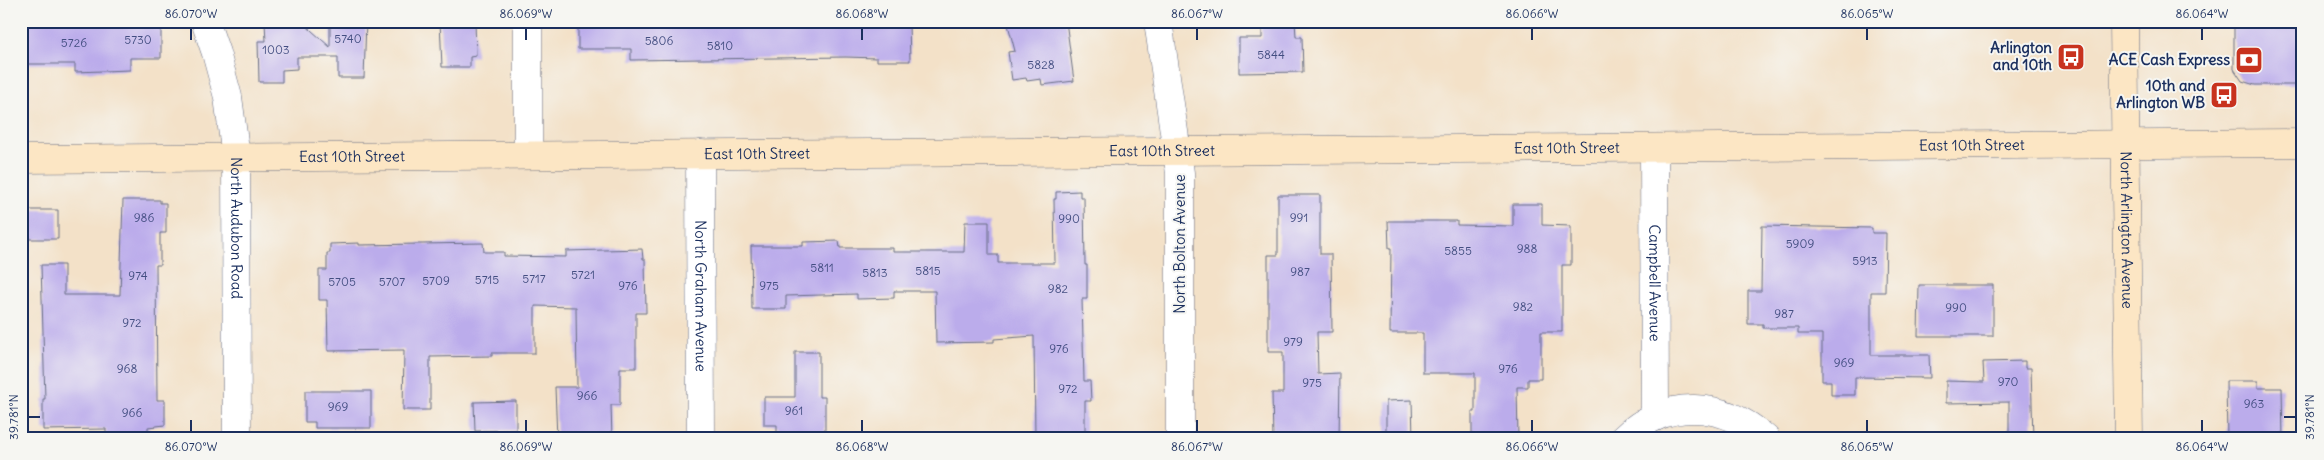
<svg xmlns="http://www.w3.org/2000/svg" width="2324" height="460" font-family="Delius,sans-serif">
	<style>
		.building { fill: #bbaceb }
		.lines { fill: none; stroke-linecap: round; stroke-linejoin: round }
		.street-casing { stroke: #676d83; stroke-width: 29 }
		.secondary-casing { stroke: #676d83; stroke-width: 29 }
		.street { stroke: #fff; stroke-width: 28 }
		.secondary { stroke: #fce6c4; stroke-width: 28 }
		.ticks { fill: none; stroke: #1b2f5e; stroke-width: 2 }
		.labels { text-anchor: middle; stroke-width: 4; stroke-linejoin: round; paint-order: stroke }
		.number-label { font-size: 12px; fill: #434e81 }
		.poi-label { font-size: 15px; font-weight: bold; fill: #1b2f5e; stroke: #f6f6f2; text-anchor: end }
		.street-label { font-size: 15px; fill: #1b2f5e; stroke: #f6f6f2 }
		.neatline { fill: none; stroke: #1b2f5e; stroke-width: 2 }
		.ticks-label { font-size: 12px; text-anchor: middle; fill: #1b2f5e }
	</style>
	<rect width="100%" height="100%" fill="#f6f6f2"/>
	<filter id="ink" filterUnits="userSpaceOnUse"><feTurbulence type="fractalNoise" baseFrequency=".02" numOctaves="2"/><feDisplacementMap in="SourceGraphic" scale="10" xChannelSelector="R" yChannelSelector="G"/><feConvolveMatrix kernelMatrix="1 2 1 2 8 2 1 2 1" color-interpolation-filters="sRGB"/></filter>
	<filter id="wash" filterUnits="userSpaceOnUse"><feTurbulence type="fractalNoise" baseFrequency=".0096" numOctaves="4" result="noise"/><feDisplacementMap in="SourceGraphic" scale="20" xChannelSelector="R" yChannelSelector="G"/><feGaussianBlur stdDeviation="1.12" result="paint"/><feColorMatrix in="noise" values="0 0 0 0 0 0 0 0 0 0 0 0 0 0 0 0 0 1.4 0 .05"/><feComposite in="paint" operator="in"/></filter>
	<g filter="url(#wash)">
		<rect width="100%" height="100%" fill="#f3e1c8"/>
		<g id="blocks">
			<path class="building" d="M21 21H161V58H130V70L75 72V64H21Z
				M330 21H366L364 78H338V57H297V69L282 70V82H259L258 41H266L265 23 302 22 330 47Z
				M440 21H475L476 56 470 57V67H442Z
				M578 21H838V24H909L910 61H877V58L846 57 631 60V49H578Z
				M1007 21H1066L1074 81 1042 85 1041 79 1027 81 1026 78 1012 80 1008 52 1015 51Z
				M1262 21H1295L1296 37H1302L1303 72 1239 73V38H1262Z
				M2234 21H2303V85H2255L2242 81 2234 69Z
				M1080 191V197H1084L1085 265H1087V299H1082L1084 381H1090L1091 401H1085V439H1035L1034 336 994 339V342L936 343 935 291H894V298L857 299V294L786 296V309H752L751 246H803V242L839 241 840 248H893V252H964L965 222H989V255H998V263H1055L1054 199H1056V192Z
				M1278 195H1320V254H1331L1332 332H1317L1318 374 1340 373 1339 439H1273L1272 393H1283V352H1268V255H1278Z
				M123 200H160V203H166V233H160V265H156L157 400H165V425L148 427V439H106V429L43 430V399H45L41 265H64V295H120Z
				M1513 204H1542V225L1571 226V265H1562V332H1541V379H1528V387H1517L1518 439H1472V412H1475V373H1423V333H1390L1391 248H1389L1388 221H1457V225L1513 226Z
				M29 210H58V239H29Z
				M1762 226 1872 228V233H1886L1885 292H1871V355H1929L1930 378 1855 377V395H1831V381H1822V334H1798V328H1763V324H1748V291H1761Z
				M359 243V245L483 243 484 252H504V256L566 257V251L642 249 643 259H645L646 313H636V368H620V405H611L612 439H557L555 387H577L576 307 535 306V353H492V356L430 357V410H403L404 350 328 351 327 300H319V270H327V253H330V244Z
				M1919 285H1993V336H1918Z
				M795 352H819V397H825V434H812V439H777V425H764V397H795Z
				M2025 361V368H2031L2033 439H2009V402L1946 403V381L1984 382 1983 362Z
				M2226 381H2258V388H2282L2283 439H2227Z
				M305 391H371V428H315V422H305Z
				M1412 400 1413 439H1386V401Z
				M516 401V430L475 431 474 402Z"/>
		</g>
	</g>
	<g filter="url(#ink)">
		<use href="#blocks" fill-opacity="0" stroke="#676d83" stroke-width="1"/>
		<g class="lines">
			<defs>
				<g id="street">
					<path id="s1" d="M205 21 216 53 228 97 236 157 237 439"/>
					<path d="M528 21V154"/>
					<path d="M1158 21 1180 173V439"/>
					<path id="s2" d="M1654 148 1655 417"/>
					<path id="s3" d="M700 154 701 439"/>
					<path d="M1623 439C1666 397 1723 401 1766 439"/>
				</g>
				<g id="secondary">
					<path id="s4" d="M2124 21 2129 439"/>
					<path id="s5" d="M21 159 2303 143"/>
				</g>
			</defs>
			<use href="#street" class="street-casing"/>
			<use href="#secondary" class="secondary-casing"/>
			<use href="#street" class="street"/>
			<use href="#secondary" class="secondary"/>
		</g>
	</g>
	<path class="ticks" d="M191 28V40M526 28V40M862 28V40M1197 28V40M1532 28V40M1867 28V40M2202 28V40M28 417H40M2284 417H2296M191 420V432M526 420V432M862 420V432M1197 420V432M1532 420V432M1867 420V432M2202 420V432"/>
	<defs>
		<symbol id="bus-square" viewBox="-11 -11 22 22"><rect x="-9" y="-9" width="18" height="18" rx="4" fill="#c8321e" stroke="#f6f6f2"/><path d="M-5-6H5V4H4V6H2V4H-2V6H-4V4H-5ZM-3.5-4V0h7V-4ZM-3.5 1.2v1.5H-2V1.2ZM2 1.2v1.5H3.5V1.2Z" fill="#fff"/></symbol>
		<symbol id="bank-square" viewBox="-11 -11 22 22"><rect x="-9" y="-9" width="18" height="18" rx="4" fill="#c8321e" stroke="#f6f6f2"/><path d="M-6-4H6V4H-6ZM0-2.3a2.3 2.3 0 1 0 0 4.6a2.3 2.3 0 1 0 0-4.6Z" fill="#fff"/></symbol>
	</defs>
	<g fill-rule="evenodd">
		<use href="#bus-square" x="2055" y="41" width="32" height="32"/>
		<use href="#bank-square" x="2233" y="44" width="32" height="32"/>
		<use href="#bus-square" x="2208" y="79" width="32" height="32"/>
	</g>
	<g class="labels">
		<g class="number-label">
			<text x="348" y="43">5740</text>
			<text x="138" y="44">5730</text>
			<text x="659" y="45">5806</text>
			<text x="74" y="47">5726</text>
			<text x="720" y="50">5810</text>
			<text x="276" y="54">1003</text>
			<text x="1271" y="59">5844</text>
			<text x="1041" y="69">5828</text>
			<text x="144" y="222">986</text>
			<text x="1299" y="222">991</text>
			<text x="1069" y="223">990</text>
			<text x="1800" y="248">5909</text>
			<text x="1527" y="253">988</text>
			<text x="1458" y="255">5855</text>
			<text x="1865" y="265">5913</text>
			<text x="822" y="272">5811</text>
			<text x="928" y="275">5815</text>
			<text x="1300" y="276">987</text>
			<text x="875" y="277">5813</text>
			<text x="583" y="279">5721</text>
			<text x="138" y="280">974</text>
			<text x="534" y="283">5717</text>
			<text x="487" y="284">5715</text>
			<text x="436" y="285">5709</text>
			<text x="342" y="286">5705</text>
			<text x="392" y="286">5707</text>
			<text x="628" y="290">976</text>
			<text x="769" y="290">975</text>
			<text x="1058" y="293">982</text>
			<text x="1523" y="311">982</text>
			<text x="1956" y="312">990</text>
			<text x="1784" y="318">987</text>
			<text x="132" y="327">972</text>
			<text x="1293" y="346">979</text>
			<text x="1059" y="353">976</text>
			<text x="1844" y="367">969</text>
			<text x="127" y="373">968</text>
			<text x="1508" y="373">976</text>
			<text x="2008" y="386">970</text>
			<text x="1312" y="387">975</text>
			<text x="1068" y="393">972</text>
			<text x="587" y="400">966</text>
			<text x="2254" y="408">963</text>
			<text x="338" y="411">969</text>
			<text x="794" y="415">961</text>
			<text x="132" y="417">966</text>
		</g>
		<g class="poi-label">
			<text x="2052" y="53">Arlington<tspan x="2052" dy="17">and 10th</tspan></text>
			<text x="2230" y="65">ACE Cash Express</text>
			<text x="2205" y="91">10th and<tspan x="2205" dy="17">Arlington WB</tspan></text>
		</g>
		<g class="street-label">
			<text dy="5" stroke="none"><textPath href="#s5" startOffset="1951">East 10th Street</textPath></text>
			<text dy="5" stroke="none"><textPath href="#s5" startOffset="1546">East 10th Street</textPath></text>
			<text dy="5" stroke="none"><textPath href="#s5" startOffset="1141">East 10th Street</textPath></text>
			<text dy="5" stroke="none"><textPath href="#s5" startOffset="736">East 10th Street</textPath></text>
			<text dy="5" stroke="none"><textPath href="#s5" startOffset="331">East 10th Street</textPath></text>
			<text dy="5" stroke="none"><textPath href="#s1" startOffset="211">North Audubon Road</textPath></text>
			<text dy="5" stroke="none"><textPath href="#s4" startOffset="209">North Arlington Avenue</textPath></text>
			<text transform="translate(1180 244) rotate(-90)" y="5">North Bolton Avenue</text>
			<text dy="5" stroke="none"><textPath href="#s2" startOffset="135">Campbell Avenue</textPath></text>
			<text dy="5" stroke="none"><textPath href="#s3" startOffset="142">North Graham Avenue</textPath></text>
		</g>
	</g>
	<rect width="2324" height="460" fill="none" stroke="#f6f6f2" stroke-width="55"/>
	<rect x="28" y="28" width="2268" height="404" class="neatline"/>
	<g class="ticks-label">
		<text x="191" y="18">86.070°W</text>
		<text x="526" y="18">86.069°W</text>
		<text x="862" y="18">86.068°W</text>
		<text x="1197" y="18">86.067°W</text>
		<text x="1532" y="18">86.066°W</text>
		<text x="1867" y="18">86.065°W</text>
		<text x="2202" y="18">86.064°W</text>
		<text transform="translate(14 417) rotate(-90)" y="4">39.781°N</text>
		<text transform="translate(2310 417) rotate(-90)" y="4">39.781°N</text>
		<text x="191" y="451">86.070°W</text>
		<text x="526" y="451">86.069°W</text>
		<text x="862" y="451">86.068°W</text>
		<text x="1197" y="451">86.067°W</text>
		<text x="1532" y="451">86.066°W</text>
		<text x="1867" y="451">86.065°W</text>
		<text x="2202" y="451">86.064°W</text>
	</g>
</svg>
